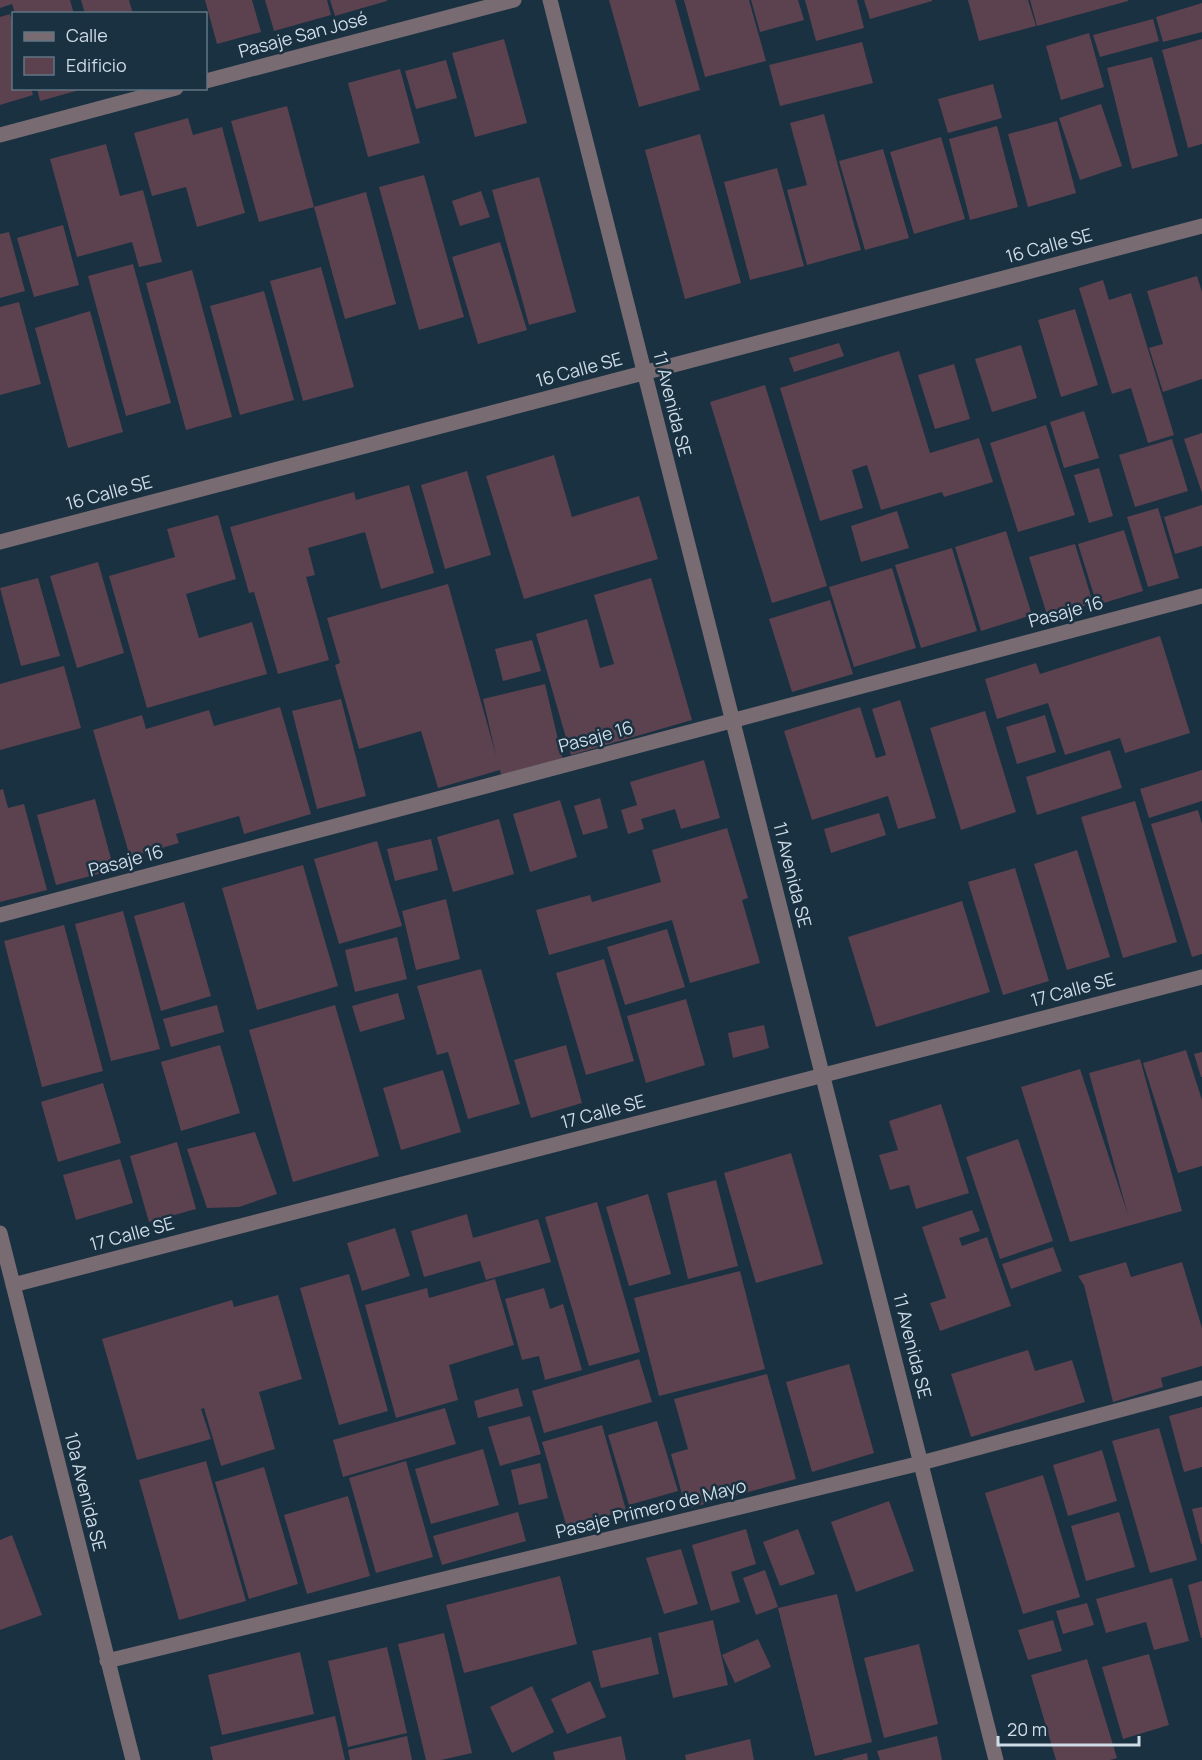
<svg xmlns="http://www.w3.org/2000/svg" width="1202" height="1760" font-family="Manrope,sans-serif">
	<style>
		.building { fill: #5c414f }
		.lines { fill: none; stroke-linecap: round; stroke-linejoin: round }
		.minor { stroke: #786b72; stroke-width: 15 }
		.labels { text-anchor: middle; stroke-width: 5; stroke-linejoin: round; paint-order: stroke }
		.street-label { font-size: 18px; fill: #cedce7; stroke: #1a3141 }
	</style>
	<rect width="100%" height="100%" fill="#1a3141"/>
	<path class="building" d="M0 0H70L74 14H15L12 4 0 8Z
		M81 0H129L133 14H85Z
		M205 0H252L261 32 217 44Z
		M265 0H327L331 15 274 31Z
		M330 0H387V1L335 16Z
		M609 0H675L700 90 639 107Z
		M684 0H749L766 61 705 77Z
		M751 0H798L804 20 760 32Z
		M805 0H857L864 28 816 41Z
		M864 0H932V1L870 19Z
		M968 0H1028L1036 26 979 41Z
		M1030 0H1128V1L1037 26Z
		M1202 3V32L1163 42 1156 17Z
		M10 14 14 27V88H31L33 95 0 105V17Z
		M1153 19 1159 41 1100 57 1093 35Z
		M1089 33 1104 87 1061 100 1046 46Z
		M504 39 527 123 475 137 452 53Z
		M1202 39V144L1188 148 1162 50Z
		M862 42 873 83 780 106 769 65Z
		M1152 57 1178 156 1132 169 1107 68Z
		M446 60 457 98 416 109 405 71Z
		M400 69 420 143 368 157 348 83Z
		M993 84 1002 118 948 133 938 99Z
		M37 88H83V89L40 101Z
		M1101 104 1122 166 1080 180 1059 118Z
		M287 106 314 207 366 192 396 304 345 319 314 207 259 222 231 121Z
		M824 114 861 250 807 265 787 190 807 185 790 123Z
		M188 118 193 135 222 127 245 213 197 227 186 187 152 196 134 133Z
		M1057 121 1076 193 1028 207 1008 134Z
		M997 126 1018 207 970 220 949 139Z
		M700 134 741 283 685 299 645 150Z
		M941 137 965 219 914 234 890 152Z
		M106 144 120 196 143 190 162 262 139 267 132 242 77 257 50 159Z
		M883 149 909 238 865 250 839 161Z
		M777 168 804 266 750 280 724 182Z
		M424 175 464 317 419 330 379 187Z
		M539 177 576 312 529 325 492 190Z
		M481 191 490 217 460 226 452 201Z
		M63 225 79 285 34 297 17 238Z
		M9 232 25 291 0 298V234Z
		M500 242 527 330 478 344 452 257Z
		M133 264 171 403 126 416 88 276Z
		M321 267 354 387 303 401 270 281Z
		M192 270 232 417 186 430 146 283Z
		M1197 276 1202 292V379L1163 392 1149 348 1163 344 1147 291Z
		M1103 280 1109 300 1131 293 1174 435 1148 443 1131 388 1112 394 1079 288Z
		M264 291 294 400 240 415 210 306Z
		M19 302 41 384 0 395V307Z
		M1075 309 1098 385 1061 397 1038 320Z
		M90 311 123 432 68 448 35 328Z
		M839 343 844 356 794 372 789 358Z
		M1021 345 1037 398 992 412 975 359Z
		M899 351 930 453 979 438 993 482 944 497 942 492 881 510 867 465 852 470 863 508 820 521 780 388Z
		M954 364 970 419 935 429 918 375Z
		M765 385 827 586 772 603 710 402Z
		M1084 411 1099 458 1064 468 1050 422Z
		M1046 425 1075 515 1018 532 990 443Z
		M1202 433V493L1184 439Z
		M1172 439 1188 491 1135 507 1119 455Z
		M554 455 572 517 639 496 658 559 524 599 486 476Z
		M1099 468 1113 516 1089 523 1074 475Z
		M467 471 491 555 445 569 421 485Z
		M409 485 434 573 381 589 365 532 308 548 315 575 306 577 329 660 278 674 254 592 249 593 230 527 354 492 356 500Z
		M1202 505V546L1175 554 1164 517Z
		M1158 508 1179 578 1148 587 1127 517Z
		M897 511 909 548 861 562 851 526Z
		M218 515 236 579 186 594 199 638 252 622 267 674 147 708 109 576 175 557 167 529Z
		M1124 530 1143 591 1097 605 1078 544Z
		M1006 531 1032 615 981 631 955 547Z
		M1075 544 1093 603 1048 618 1029 557Z
		M952 548 977 631 921 648 895 565Z
		M98 562 124 653 77 668 50 576Z
		M892 568 916 648 854 667 829 587Z
		M38 578 60 656 21 666 0 588Z
		M651 578 692 720 571 755 536 634 587 619 600 668 614 664 594 595Z
		M448 584 496 755 483 699 545 684 564 765 502 780 500 770 438 788 421 731 359 749 335 665 340 663 327 618Z
		M830 600 853 674 792 692 769 619Z
		M1160 636 1190 733 1125 753 1120 738 1065 755 1048 703 997 719 985 679 1036 663 1040 674Z
		M532 640 541 671 503 681 495 649Z
		M64 666 81 728 0 750V684Z
		M341 699 366 796 317 809 292 711Z
		M900 700 936 818 898 829 888 796 812 820 784 731 860 707 876 758 886 755 872 709Z
		M280 707 311 814 244 834 239 816 176 834 179 843 130 857 93 730 142 715 146 729 209 710 214 726Z
		M985 711 1016 812 961 830 930 728Z
		M1045 715 1056 752 1017 764 1006 727Z
		M1110 750 1122 788 1037 815 1026 777Z
		M704 760 720 818 681 829 675 809 641 819 644 829 628 834 621 810 637 805 630 782Z
		M1202 770V801L1149 818 1140 789Z
		M3 789 8 808 24 804 47 890 0 902V790Z
		M600 798 608 828 583 835 574 806Z
		M95 799 114 870 56 885 37 815Z
		M560 800 577 857 530 872 513 814Z
		M1135 801 1177 942 1123 958 1081 817Z
		M1198 810 1202 824V954L1192 957 1151 824Z
		M879 813 886 835 831 853 824 829Z
		M499 819 514 874 453 892 437 837Z
		M727 828 748 898 742 900 760 963 690 983 672 920 549 955 536 910 590 895 592 902 661 882 652 850Z
		M431 839 438 870 395 881 387 849Z
		M377 841 402 926 339 944 314 859Z
		M1077 850 1110 957 1067 970 1034 864Z
		M303 865 338 986 257 1010 222 888Z
		M1015 868 1049 981 1003 995 968 882Z
		M446 899 460 959 416 970 402 911Z
		M962 901 990 992 876 1027 848 937Z
		M184 902 211 996 161 1011 134 916Z
		M123 911 160 1049 111 1061 75 924Z
		M64 925 103 1071 42 1087 4 941Z
		M667 929 685 987 625 1005 607 947Z
		M397 937 407 979 355 992 345 950Z
		M604 959 634 1061 586 1075 556 973Z
		M481 969 520 1104 468 1119 448 1052 437 1055 417 986Z
		M398 993 405 1019 360 1032 352 1006Z
		M686 999 705 1065 646 1083 627 1016Z
		M217 1005 224 1032 171 1047 163 1019Z
		M335 1005 379 1156 293 1182 249 1030Z
		M764 1025 769 1048 733 1058 728 1033Z
		M220 1045 240 1113 181 1131 161 1062Z
		M566 1045 582 1103 531 1118 514 1060Z
		M1186 1050 1202 1100V1166L1178 1173 1143 1063Z
		M1202 1052V1077H1201L1194 1054Z
		M1140 1059 1182 1211 1070 1242 1021 1087 1080 1069 1128 1215 1089 1073Z
		M443 1070 461 1132 401 1150 383 1088Z
		M103 1083 121 1143 58 1162 41 1102Z
		M941 1104 969 1193 916 1209 909 1185 890 1190 879 1155 898 1150 889 1121Z
		M255 1132 277 1194 239 1207 207 1208 187 1149Z
		M1018 1139 1053 1241 1000 1259 966 1157Z
		M177 1142 196 1209 149 1222 130 1156Z
		M791 1153 823 1264 756 1283 724 1173Z
		M120 1159 133 1203 76 1220 63 1175Z
		M716 1180 738 1266 688 1279 667 1193Z
		M648 1194 671 1274 629 1286 606 1207Z
		M597 1202 640 1352 589 1366 545 1217Z
		M972 1210 980 1231 959 1238 962 1246 987 1237 1011 1306 940 1331 930 1303 946 1298 922 1227Z
		M467 1214 473 1238 538 1219 551 1262 486 1280 480 1261 424 1277 411 1231Z
		M395 1228 410 1276 362 1291 347 1243Z
		M1053 1247 1062 1271 1011 1289 1002 1264Z
		M1126 1262 1131 1277 1182 1262 1202 1328V1366L1161 1378 1163 1387 1113 1402 1084 1285 1078 1276Z
		M740 1271 765 1369 659 1396 634 1298Z
		M349 1274 388 1411 339 1425 300 1288Z
		M495 1279 514 1345 449 1365 458 1400 396 1418 365 1305 427 1288 429 1298Z
		M544 1288 550 1309 563 1304 582 1370 545 1380 539 1356 522 1360 505 1299Z
		M278 1295 302 1379 259 1392 275 1449 221 1466 204 1408 201 1409 211 1439 137 1460 102 1339 232 1300 234 1307Z
		M1028 1350 1035 1371 1072 1360 1085 1402 971 1437 951 1374Z
		M639 1359 652 1402 544 1433 532 1391Z
		M849 1364 874 1453 812 1472 786 1382Z
		M767 1374 796 1479 686 1509 671 1454 688 1449 674 1399Z
		M518 1388 523 1406 478 1418 474 1401Z
		M1202 1407V1467L1184 1472 1169 1416Z
		M445 1408 456 1444 343 1477 333 1440Z
		M530 1416 541 1454 500 1466 488 1427Z
		M657 1421 678 1491 629 1505 608 1435Z
		M602 1425 626 1510 567 1528 542 1442Z
		M1159 1428 1197 1560 1150 1573 1112 1441Z
		M483 1449 499 1505 431 1524 415 1469Z
		M1102 1450 1117 1501 1068 1516 1053 1465Z
		M206 1461 246 1601 179 1620 139 1480Z
		M406 1461 433 1557 376 1573 349 1478Z
		M540 1463 548 1498 519 1505 511 1470Z
		M264 1467 298 1584 249 1599 215 1482Z
		M1043 1475 1080 1597 1023 1614 985 1493Z
		M348 1496 370 1576 307 1594 284 1515Z
		M889 1501 914 1571 856 1592 831 1522Z
		M1202 1507V1544H1201L1192 1509Z
		M518 1512 526 1541 442 1565 433 1536Z
		M1119 1512 1135 1567 1086 1581 1071 1526Z
		M746 1529 756 1564 731 1572 740 1602 711 1611 692 1545Z
		M798 1529 815 1574 780 1586 763 1542Z
		M12 1535 42 1615 0 1630V1540Z
		M681 1549 698 1604 664 1614 646 1558Z
		M765 1570 778 1607 756 1615 743 1578Z
		M560 1576 577 1644 464 1673 446 1605Z
		M1172 1578 1189 1641 1154 1650 1146 1622 1106 1633 1096 1599Z
		M1202 1581V1638H1201L1188 1585Z
		M837 1594 872 1742 815 1756 778 1608Z
		M1087 1603 1094 1625 1063 1634 1056 1611Z
		M713 1620 728 1685 673 1698 658 1633Z
		M1053 1620 1062 1651 1028 1660 1018 1630Z
		M444 1633 472 1753 441 1760H426L398 1644Z
		M651 1637 659 1674 601 1688 592 1651Z
		M758 1639 771 1667 735 1683 722 1655Z
		M919 1644 938 1724 884 1738 864 1658Z
		M387 1647 407 1733 348 1747 328 1661Z
		M300 1652 314 1714 222 1735 208 1675Z
		M1149 1654 1169 1725 1123 1739 1102 1667Z
		M1087 1659 1117 1758 1110 1760H1056L1031 1675Z
		M590 1681 606 1717 567 1734 551 1699Z
		M532 1686 554 1732 512 1753 490 1707Z
		M335 1716 345 1760H213L210 1747Z
		M407 1736 412 1760H350L348 1750Z
		M621 1736 626 1760H555L553 1752Z
		M937 1736 942 1760H880L877 1751Z
		M750 1739 754 1760H686L685 1755Z
		M867 1753 868 1760H843V1759Z"/>
	<g class="lines">
		<path class="minor" d="M550 0 996 1760
			M206 81 514 0
			M0 135 176 88
			M0 542 1202 226
			M0 915 1202 596
			M0 1233 133 1760
			M13 1285 1202 977
			M107 1661 921 1463 1202 1388"/>
	</g>
	<g class="labels">
		<g class="street-label">
			<text transform="translate(303 35) rotate(-15)" y="6">Pasaje San José</text>
			<text transform="translate(1049 246) rotate(-15)" y="6">16 Calle SE</text>
			<text transform="translate(579 370) rotate(-15)" y="6">16 Calle SE</text>
			<text transform="translate(672 404) rotate(76)" y="6">11 Avenida SE</text>
			<text transform="translate(109 493) rotate(-15)" y="6">16 Calle SE</text>
			<text transform="translate(1066 612) rotate(-15)" y="6">Pasaje 16</text>
			<text transform="translate(596 737) rotate(-15)" y="6">Pasaje 16</text>
			<text transform="translate(126 861) rotate(-15)" y="6">Pasaje 16</text>
			<text transform="translate(792 875) rotate(76)" y="6">11 Avenida SE</text>
			<text transform="translate(1073 990) rotate(-15)" y="6">17 Calle SE</text>
			<text transform="translate(603 1112) rotate(-15)" y="6">17 Calle SE</text>
			<text transform="translate(132 1234) rotate(-15)" y="6">17 Calle SE</text>
			<text transform="translate(912 1346) rotate(76)" y="6">11 Avenida SE</text>
			<text transform="translate(85 1492) rotate(76)" y="6">10a Avenida SE</text>
			<text transform="translate(651 1509) rotate(-14)" y="6">Pasaje Primero de Mayo</text>
		</g>
	</g>
	<rect x="12" y="12" width="195" height="78" fill="#1a3141" stroke="#627583" stroke-width="1.5"/>
	<rect x="24" y="32" width="30" height="9" fill="#786b72" stroke="#627583" stroke-width="1.5"/>
	<text x="66" y="42" font-size="18" fill="#cedce7">Calle</text>
	<rect x="24" y="57" width="30" height="18" fill="#5c414f" stroke="#627583" stroke-width="1.5"/>
	<text x="66" y="72" font-size="18" fill="#cedce7">Edificio</text>
	<path d="M998 1736v9h141v-9" fill="none" stroke="#cedce7" stroke-width="3"/>
	<text x="1007" y="1736" font-size="18" fill="#cedce7" stroke="#1a3141" stroke-width="4.5" paint-order="stroke">20 m</text>
</svg>
